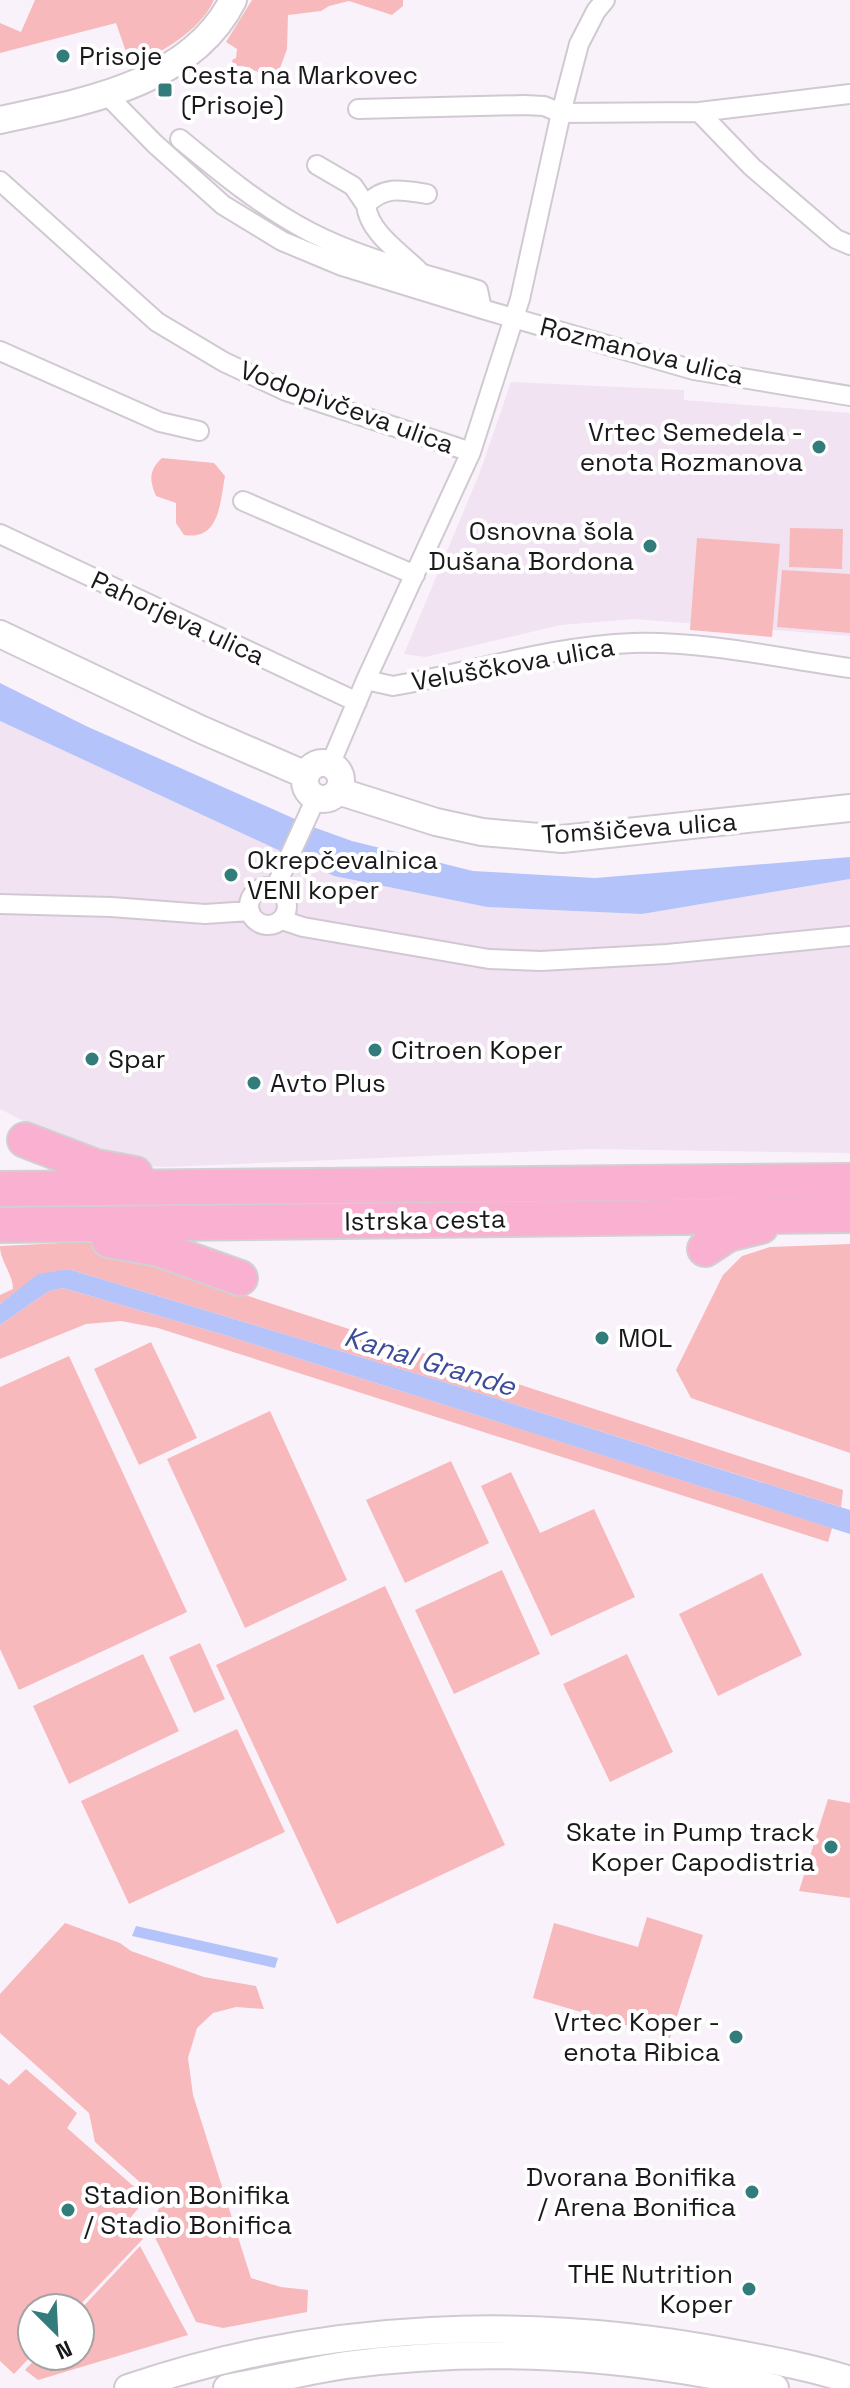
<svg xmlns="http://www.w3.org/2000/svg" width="850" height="2388" font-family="'Space Grotesk',sans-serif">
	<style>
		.built { fill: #f1e3f2 }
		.green { fill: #f7b9bb }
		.water { fill: #b4c3f9 }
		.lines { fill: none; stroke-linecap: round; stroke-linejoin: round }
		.street-casing { stroke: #d1c9d2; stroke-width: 22 }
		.secondary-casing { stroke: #d1c9d2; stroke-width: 30 }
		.highway-casing { stroke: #d1d1d1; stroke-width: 38 }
		.street { stroke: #fff; stroke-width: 18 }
		.secondary { stroke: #fff; stroke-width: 26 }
		.highway { stroke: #f9b0d1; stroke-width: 34 }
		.poi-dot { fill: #327c7c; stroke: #fff; stroke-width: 3 }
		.labels { text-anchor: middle; stroke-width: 8; stroke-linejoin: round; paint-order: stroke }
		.poi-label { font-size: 26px; fill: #1b181b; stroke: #fff; text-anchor: start }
		.street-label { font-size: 26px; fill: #1b181b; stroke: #fff }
		.water-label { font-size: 28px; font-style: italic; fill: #3d4b99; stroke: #fff }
	</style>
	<rect width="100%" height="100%" fill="#faf2fb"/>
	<path class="built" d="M511 382 684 390V400L850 413V636L634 619 561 625 425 657 404 654 480 472Z
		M0 721 334 876 487 907 642 914 850 879V1153L590 1149 165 1167 115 1164 87 1154 0 1109Z"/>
	<path class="green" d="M35 0H214C200 31 161 53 131 66L116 23 0 53V23L21 32Z
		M252 0H403V6L392 15 349 1 329 6 321 11 288 15 287 49 276 79 243 66H234L232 60 236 58 237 49 226 42Z
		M162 458 214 463 225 476C220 502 220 541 184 535L176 523V503L156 496C149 480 149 470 162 458Z
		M790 528 843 529 842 569 789 567Z
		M697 538 780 544 772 637 690 630Z
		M782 570 850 574V633L777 627Z
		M84 1242 117 1246 202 1281 843 1490 841 1507 444 1382 68 1269 38 1275 0 1304V1295L13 1289C13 1274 0 1261 0 1246Z
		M850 1244V1453L691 1398 676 1370 723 1275 742 1256 770 1247Z
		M63 1288 228 1336 832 1528 828 1542 158 1328 121 1321 86 1324 0 1359V1325L49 1291Z
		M151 1342 197 1438 139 1465 94 1369Z
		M69 1356 187 1612 19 1690 0 1649V1387Z
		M270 1411 347 1580 245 1628 167 1459Z
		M451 1461 489 1543 405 1583 366 1500Z
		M511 1472 540 1533 594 1509 635 1597 551 1636 481 1486Z
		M502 1570 540 1654 454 1694 415 1610Z
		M762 1573 802 1655 718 1696 679 1614Z
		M385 1586 505 1845 337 1924 216 1665Z
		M200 1643 225 1699 194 1713 169 1657Z
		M143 1654 179 1731 69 1784 33 1706Z
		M627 1654 673 1752 610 1782 563 1684Z
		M237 1729 285 1832 129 1904 81 1801Z
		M828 1799 850 1803V1898L799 1891Z
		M647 1917 703 1935 670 2038 533 1998 554 1923 638 1947Z
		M65 1923 120 1943 131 1951 204 1977 256 1986 264 2009 236 2007 213 2013 197 2028 188 2058 193 2095 251 2278 281 2287 308 2290 307 2312 223 2328 196 2322 150 2227 162 2202 95 2142 89 2113 0 2033V1994Z
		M26 2069 77 2113 67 2128 147 2198 126 2223 143 2239 77 2308H32V2355L14 2374 0 2361V2078L9 2085Z
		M140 2246 188 2335 38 2380 25 2370 38 2356H80V2310Z"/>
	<path class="water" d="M0 683 86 726 313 827 352 841 473 871 595 878 850 857V879L642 914 487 907 334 876 0 721Z
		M68 1269 444 1382 850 1510V1534L228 1336 63 1288 49 1291 0 1325V1304L38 1274Z
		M136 1926 278 1958 275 1968 132 1936Z"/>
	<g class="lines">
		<defs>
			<path id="street" d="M105 93 155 144 223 205 282 241 342 266 482 309 694 370 850 396
				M358 109 524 105 544 106 561 113 699 112 850 94
				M699 112 752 167 836 239 850 245
				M180 139C221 173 262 207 310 232 362 259 422 273 478 290L482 309
				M317 165 353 186 366 205
				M0 181 157 322 224 362 286 391 471 452
				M419 271C400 252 369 233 366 205 384 185 403 190 427 194
				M0 351 160 422 199 431
				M243 501 415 575
				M0 534 357 702
				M366 680 393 686C473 672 551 646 633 643 705 641 779 658 850 668
				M330 765 366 680 471 452 520 299 561 113 579 44 596 11 605 0
				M249 906a19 19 0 1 1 38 0a19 19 0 1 1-38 0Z
				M275 888 316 798
				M0 904 111 907 205 914 250 911
				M282 920 303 927 489 959 541 961 667 954 850 936"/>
			<path id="secondary" d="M0 120C83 102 191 84 233 0
				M0 634 200 729 306 775
				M305 781a18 18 0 1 1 36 0a18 18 0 1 1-36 0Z
				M338 791 436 822 482 832 562 839 850 808
				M128 2388C324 2321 535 2314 738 2354 776 2361 813 2368 850 2380
				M227 2388C266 2381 306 2371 346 2365 488 2346 635 2356 775 2388"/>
			<path id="highway" d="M25 1140 96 1167 135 1174
				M0 1189 850 1181
				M0 1225 850 1215
				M109 1240 159 1249 240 1278
				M705 1249 728 1234 761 1226"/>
		</defs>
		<use href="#street" class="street-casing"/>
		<use href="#secondary" class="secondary-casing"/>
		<use href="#highway" class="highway-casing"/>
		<use href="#street" class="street"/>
		<use href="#secondary" class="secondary"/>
		<use href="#highway" class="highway"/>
	</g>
	<g class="poi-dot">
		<circle cx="63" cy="56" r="8"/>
		<rect x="157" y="82" width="16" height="16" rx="4"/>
		<circle cx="819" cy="447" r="8"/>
		<circle cx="650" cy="546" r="8"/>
		<circle cx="231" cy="875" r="8"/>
		<circle cx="375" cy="1050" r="8"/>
		<circle cx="92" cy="1059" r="8"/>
		<circle cx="254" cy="1083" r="8"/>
		<circle cx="602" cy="1338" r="8"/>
		<circle cx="831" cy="1847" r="8"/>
		<circle cx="736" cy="2037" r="8"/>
		<circle cx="752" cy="2192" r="8"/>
		<circle cx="68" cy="2210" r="8"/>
		<circle cx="749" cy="2289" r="8"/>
	</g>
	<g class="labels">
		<g class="poi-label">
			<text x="79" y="65">Prisoje</text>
			<text x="181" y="84">Cesta na Markovec<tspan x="181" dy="30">(Prisoje)</tspan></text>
			<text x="803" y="441" text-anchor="end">Vrtec Semedela -<tspan x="803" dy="30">enota Rozmanova</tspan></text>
			<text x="634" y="540" text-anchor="end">Osnovna šola<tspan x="634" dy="30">Dušana Bordona</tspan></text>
			<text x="247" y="869">Okrepčevalnica<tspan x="247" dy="30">VENI koper</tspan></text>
			<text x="391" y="1059">Citroen Koper</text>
			<text x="108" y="1068">Spar</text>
			<text x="270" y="1092">Avto Plus</text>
			<text x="618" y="1347">MOL</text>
			<text x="815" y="1841" text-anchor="end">Skate in Pump track<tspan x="815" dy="30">Koper Capodistria</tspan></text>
			<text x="720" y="2031" text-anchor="end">Vrtec Koper -<tspan x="720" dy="30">enota Ribica</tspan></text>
			<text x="736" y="2186" text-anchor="end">Dvorana Bonifika<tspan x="736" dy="30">/ Arena Bonifica</tspan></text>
			<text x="84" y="2204">Stadion Bonifika<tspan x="84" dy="30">/ Stadio Bonifica</tspan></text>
			<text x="733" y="2283" text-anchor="end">THE Nutrition<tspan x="733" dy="30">Koper</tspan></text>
		</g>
		<g class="street-label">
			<text transform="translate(642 351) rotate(14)" y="9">Rozmanova ulica</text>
			<text transform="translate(347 407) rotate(20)" y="9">Vodopivčeva ulica</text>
			<text transform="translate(178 618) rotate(25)" y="9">Pahorjeva ulica</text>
			<text transform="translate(513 664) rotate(-10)" y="9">Veluščkova ulica</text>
			<text transform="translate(639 828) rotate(-4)" y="9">Tomšičeva ulica</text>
			<text transform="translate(425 1220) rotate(-1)" y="9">Istrska cesta</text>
		</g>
		<g class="water-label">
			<text transform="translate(430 1361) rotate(17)" y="10">Kanal Grande</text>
		</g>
	</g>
	<g transform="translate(56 2332) rotate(156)"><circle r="38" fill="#ffffff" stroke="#a4a3a4" stroke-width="2"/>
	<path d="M0-6L14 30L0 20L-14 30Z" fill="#327c7c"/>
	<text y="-12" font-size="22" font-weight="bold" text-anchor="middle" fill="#1b181b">N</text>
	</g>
</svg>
